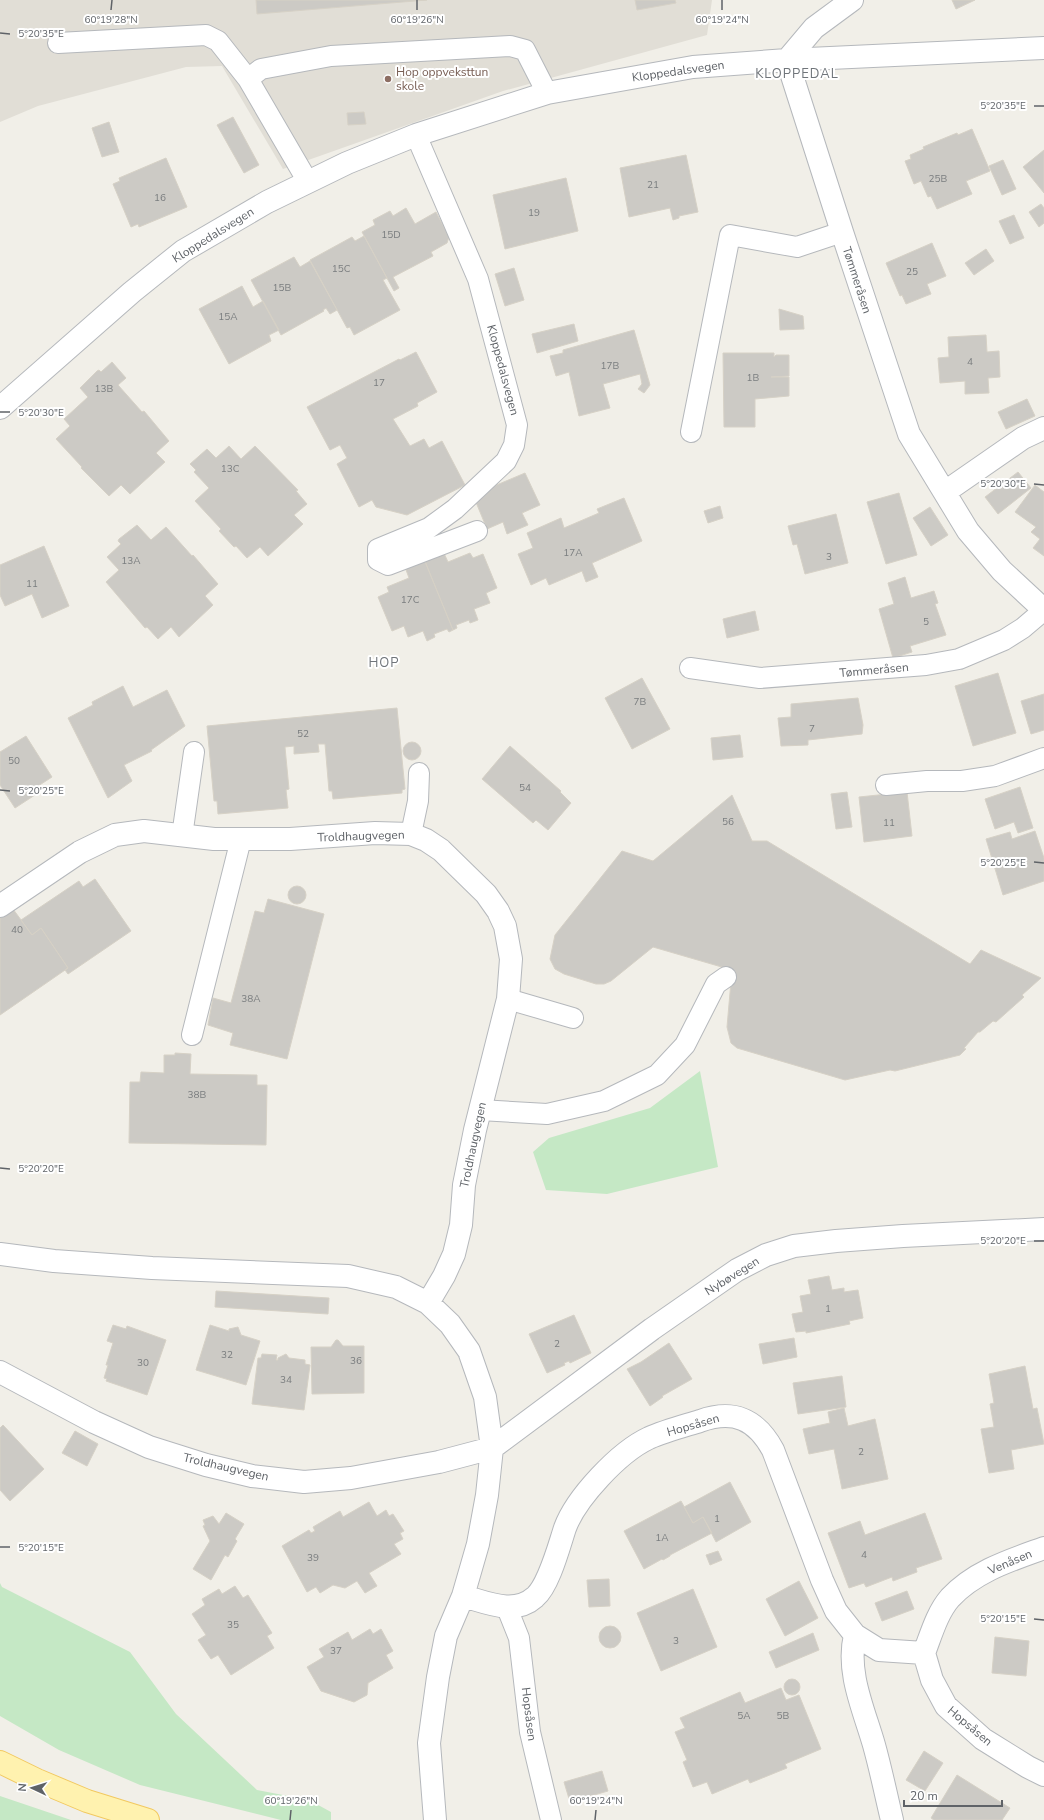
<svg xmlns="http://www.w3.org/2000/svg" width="1044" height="1820" font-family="'Nunito Sans',sans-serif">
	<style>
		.education { fill: #e1ded6 }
		.green { fill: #c5e8c5 }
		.building { fill: #cccac5; stroke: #d6d1c6 }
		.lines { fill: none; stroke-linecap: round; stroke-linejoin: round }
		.lane-casing { stroke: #b5b8bc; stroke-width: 22 }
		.street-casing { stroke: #b5b8bc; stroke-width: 24 }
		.primary-casing { stroke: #f2c960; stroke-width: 24 }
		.lane { stroke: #fff; stroke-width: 20 }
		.street { stroke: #fff; stroke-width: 22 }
		.primary { stroke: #fff2af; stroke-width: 22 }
		.ticks { fill: none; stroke: #5f6368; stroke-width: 1.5 }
		.education-dot { fill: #8d6e63; stroke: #fff; stroke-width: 1.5 }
		.labels { text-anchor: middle; stroke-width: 4; stroke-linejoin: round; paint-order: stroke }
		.number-label { font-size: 10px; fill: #7a7d7f }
		.street-label { font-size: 12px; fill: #5f6368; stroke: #fff }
		.education-label { font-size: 12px; fill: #785e54; stroke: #fff; text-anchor: start }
		.neighbourhood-label { font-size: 13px; letter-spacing: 1px; fill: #70757a; stroke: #fff }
		.ticks-label { font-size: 10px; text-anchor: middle; fill: #5f6368; stroke: #fff; stroke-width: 4; stroke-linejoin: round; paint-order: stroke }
	</style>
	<rect width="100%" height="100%" fill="#f1efe8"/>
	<path class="education" d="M0 0H712L707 35 503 91 283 169 222 66 186 67 38 106 0 122Z"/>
	<path class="green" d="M700 1071 718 1167 607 1194 546 1190 533 1152 549 1138 650 1108Z
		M0 1583 2 1587 130 1652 176 1714 257 1790 309 1800 331 1812V1820H281L140 1785 59 1750 0 1716Z
		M0 1796 71 1820H0Z"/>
	<path class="building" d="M256 0H427L257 14Z
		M635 0H675L676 3 637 10Z
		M952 0H975L956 9Z
		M364 112 366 124 348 125 347 113Z
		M233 117 259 165 244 173 217 125Z
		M109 122 119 152 102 157 92 128Z
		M972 129 990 171 966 181 972 194 937 209 931 196 928 197 921 181 914 184 905 161 911 159 910 155 924 149 923 147 957 133 958 135Z
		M1044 150V193L1023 167Z
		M686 155 698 212 679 216V218L673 220 670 208 629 217 620 168Z
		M166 158 187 207 139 227 138 224 131 227 113 184 120 181 119 178Z
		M1003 160 1016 189 1002 195 989 166Z
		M566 178 578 231 505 249 493 195Z
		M1041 204 1044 208V223L1039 227 1029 212Z
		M406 208 415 224 436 212 449 237 447 243 431 252 433 256 393 277 399 288 394 291 362 232 375 225 373 220 390 211 393 216Z
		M1014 215 1024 238 1010 244 999 221Z
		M364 236 387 278 383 280 400 310 354 335 350 327 347 328 310 260 352 237 355 241Z
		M932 243 946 276 927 284 931 294 906 304 902 295 900 296 886 263Z
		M986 249 994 261 974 275 965 263Z
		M294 257 300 267 310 261 337 310 330 314 326 308 323 310 324 311 281 335 251 280Z
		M514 268 524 300 505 306 495 274Z
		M242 286 253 307 263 301 279 330 269 335 271 341 229 364 199 309Z
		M779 309 803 316 804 329 780 330Z
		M574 324 578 341 537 353 532 334Z
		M634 330 650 385 644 393 638 389 642 384 640 374 603 384 610 408 579 416 569 372 556 376 550 356 563 353V350Z
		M986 335 987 352 999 351 1000 377 988 378 989 393 965 394V381L940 383 938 358 949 357 948 337Z
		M416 352 437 392 417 403 418 406 393 419 410 446 424 439 429 448 442 441 465 485 407 515 376 507 372 500 359 507 337 464 347 458 340 445 330 450 307 407 399 359 400 360Z
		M723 353H774V357L776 355H789V376L771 377H789V396L755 399V427H724Z
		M112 362 126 378 118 385 142 412 144 411 169 441 156 453 165 462 130 494 121 485 109 496 81 468 82 467 56 439 70 426 64 419 88 397 80 388 97 371 99 370 101 372Z
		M1027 399 1035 416 1006 429 998 412Z
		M229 446 241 459 255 446 298 490 296 491 307 504 294 515 303 524 268 556 260 547 247 558 236 546 234 547 219 531 221 529 195 501 209 488 194 472 196 470 190 464 207 449 216 458Z
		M1018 472 1031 488 998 514 985 497Z
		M525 473 540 505 522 513 528 525 507 534 503 522 487 529 473 495Z
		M1035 485 1044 492V556L1033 548 1040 539 1031 532 1036 527 1015 512Z
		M899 493 917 555 886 564 867 502Z
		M624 498 642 541 592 563 598 577 586 582 582 571 549 585 546 578 531 585 518 554 533 548 527 533 561 518 564 528 599 513 597 509Z
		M720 506 723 518 708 523 704 511Z
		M930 507 948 535 931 546 913 518Z
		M836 514 848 563 805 574 797 544 793 545 788 526Z
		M137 525 151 540 166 527 192 556 193 555 218 584 205 596 213 605 179 637 171 627 158 639 147 627 145 628 106 582 119 570 107 557 121 544 118 541 119 539Z
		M44 546 69 606 42 618 32 594 5 606 0 595V565Z
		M443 551 448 562 470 553 473 558 483 554 497 588 486 593 490 603 474 609 478 620 470 623 469 620 456 625 457 628 453 630 424 559Z
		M424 559 453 630 449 632 447 629 434 634 435 637 427 641 423 631 408 637 404 626 392 631 378 597 389 592 387 587 409 578 405 567Z
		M905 577 911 598 934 591 938 603 935 604 946 635 910 646 912 652 893 658 879 609 894 604 888 583Z
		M755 611 759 630 727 638 723 619Z
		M998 673 1016 733 973 746 955 686Z
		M642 678 670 729 632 749 605 698Z
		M123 686 133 707 167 690 185 726 151 750 152 751 124 765 132 781 108 798 68 718 93 705 92 702Z
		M1044 694V730L1031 734 1021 701Z
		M858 698 863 725 862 734 808 740V745L781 746 778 718 791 717V704Z
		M397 708 405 789 402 790V793L333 799 332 791H329L325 744H318L319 752 294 754V746L285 747 289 789 286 790 288 808 218 814 217 801H214L207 726Z
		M740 735 743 757 713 760 711 738Z
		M26 736 52 777 35 788 38 793 15 808 0 785V752Z
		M403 751a9 9 0 1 1 18 0a9 9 0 1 1-18 0Z
		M510 746 561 791 560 792 571 803 548 830 536 820 533 823 482 779Z
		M1020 787 1033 828 1018 833 1014 822 995 829 985 799Z
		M847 792 852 827 836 829 831 794Z
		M907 792 912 836 864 842 859 797Z
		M732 795 752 841H767L970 964 981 950 1041 978 1022 995 1024 997 996 1022 993 1021 980 1032H978L964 1048 966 1049 960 1055 895 1071 890 1070 845 1080 737 1048 731 1043 727 1027 732 970 653 947 611 981 604 984H596L564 974 555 969 550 959 555 935 622 851 653 861Z
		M1035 831 1044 858V881L1003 895 986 839 1010 832 1012 839Z
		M95 879 131 931 68 974 65 970 68 968 41 928 32 935 21 920 79 881 83 887Z
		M288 895a9 9 0 1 1 18 0a9 9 0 1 1-18 0Z
		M268 899 324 914 287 1059 230 1045 233 1033 208 1025 213 998 231 1003 255 911 264 913Z
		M13 909 32 935 41 928 68 968 0 1015V918Z
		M175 1053 191 1054 190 1074 257 1075V1085H267L266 1145 129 1143 130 1082H140L141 1072 164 1073V1055H175Z
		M829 1276 832 1290 844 1288V1292L858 1290 863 1318 849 1321 850 1324 806 1333V1331L796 1332 792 1314 803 1312 800 1296 811 1294 808 1280Z
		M216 1291 329 1298 328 1314 215 1307Z
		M574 1315 591 1353 570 1363 569 1361 564 1363 565 1365 547 1373 529 1334Z
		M113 1325 126 1329 127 1326 166 1340 147 1395 106 1381 107 1379 104 1378 108 1365H106L113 1343 107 1341Z
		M210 1325 229 1331V1329L238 1327 241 1335 260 1341 246 1385 196 1370Z
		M794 1338 797 1357 763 1364 759 1344Z
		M336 1340H338L343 1346H364V1393L312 1394 311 1347H331Z
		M669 1343 692 1379 662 1396 663 1397 650 1406 627 1369 641 1362Z
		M262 1354 277 1355 276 1360H278V1358L286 1354 289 1358 305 1360V1364L310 1365 304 1410 252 1404 258 1358H261Z
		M1025 1366 1033 1409 1037 1408 1044 1444 1011 1450 1014 1469 989 1473 981 1429 994 1427 990 1404 994 1403 989 1374Z
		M842 1376 846 1407 798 1414 793 1383Z
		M844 1408 848 1426 875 1419 888 1479 842 1489 834 1449 809 1454 803 1429 830 1423 828 1412Z
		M3 1425 44 1469 10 1501 0 1490V1428Z
		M75 1431 98 1444 87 1466 62 1453Z
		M730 1482 751 1522 716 1542 703 1517 693 1523 684 1507Z
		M681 1501 693 1523 703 1517 712 1533 670 1555V1556L663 1560 662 1559 644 1569 624 1531Z
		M369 1502 377 1516 386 1510 389 1516 393 1514 404 1531 400 1533 403 1539 394 1544 401 1554 369 1573 377 1586 365 1593 357 1581 345 1588 333 1585 320 1593 316 1587 307 1592 282 1546 309 1530 311 1533 315 1531 313 1527 340 1511 343 1517Z
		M226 1513 244 1524 235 1539 237 1541 228 1557 225 1555 211 1580 193 1569 210 1541 203 1526 205 1525 203 1520 213 1516 219 1524Z
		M925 1513 942 1559 916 1568 917 1572 893 1581 892 1577 866 1587 864 1583 849 1588 828 1533 860 1521 865 1535Z
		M718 1551 722 1560 710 1565 706 1555Z
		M609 1579 610 1606 589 1607 587 1580Z
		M799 1581 818 1618 785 1636 766 1599Z
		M235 1586 243 1598 248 1595 272 1633 267 1636 274 1648 231 1675 218 1655 211 1659 198 1640 206 1635 192 1614 205 1605 202 1599 219 1589 222 1594Z
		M693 1589 717 1647 661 1671 637 1613Z
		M907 1591 914 1609 882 1621 875 1603Z
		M599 1637a11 11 0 1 1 22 0a11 11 0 1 1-22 0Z
		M370 1629 373 1634 381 1629 393 1651 386 1655 393 1668 368 1683 367 1695 354 1702 321 1691 307 1667 324 1657 319 1649 348 1632 352 1640Z
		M813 1633 819 1650 776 1668 769 1652Z
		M995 1637 1029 1641 1026 1676 992 1673Z
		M784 1687a8 8 0 1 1 16 0a8 8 0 1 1-16 0Z
		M781 1688 786 1700 799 1695 821 1749 785 1764 787 1768 750 1783 748 1779 712 1794 707 1782 693 1787 683 1762 687 1760 675 1732 685 1728 680 1718 740 1692 745 1703Z
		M924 1751 943 1763 925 1791 906 1780Z
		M602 1771 608 1791 570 1802 564 1782Z
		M957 1775 1010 1808 1002 1820H934L931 1818Z"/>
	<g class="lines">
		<defs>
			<path id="lane" d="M58 43 206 35 218 41 248 79
				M416 135 478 279 517 425 514 445 506 461 455 509 429 528 378 549V560L388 565 477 531
				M308 182 248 79 261 69 331 56 510 46 525 50 547 93
				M691 432 730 235 797 247 842 232
				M690 668 760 678 926 665 959 659 1004 640 1023 628 1044 610
				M886 785 927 781H962L995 776 1044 758
				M411 834 418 801 419 773
				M182 836 194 752
				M508 999 573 1018
				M192 1035 241 839
				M480 1110 547 1114 604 1101 657 1075 685 1045 716 984 726 977
				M507 1608 519 1638 530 1732 551 1820"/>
			<path id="street" d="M852 0 814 28 787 60 842 232 909 434 968 531 1002 571 1044 610
				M0 408 132 292 183 251 267 202 347 163 416 135 547 93 693 67 787 60 1044 48
				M945 492 1023 438 1044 428
				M0 906 80 852 115 835 144 831 214 839H290L375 833 411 834 426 840 441 850 486 894 498 911 505 926 511 959 508 999 475 1130 464 1185 461 1225 454 1254 444 1276 428 1303
				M0 1254 54 1261 152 1268 348 1276 396 1287 428 1303 450 1324 469 1351 485 1397 492 1448 487 1495 478 1544 463 1596 446 1636 438 1677 429 1743 435 1820
				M0 1372 94 1422 149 1447 206 1465 252 1476 304 1482 351 1478 439 1462 492 1448 652 1329 737 1270 766 1255 794 1246 836 1241 903 1236 1044 1229
				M463 1596C486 1602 514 1616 535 1597 549 1585 559 1546 565 1528 576 1498 619 1452 649 1438 665 1431 684 1426 700 1421 734 1409 756 1419 773 1450L822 1580 836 1611 855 1635 879 1650 924 1653
				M855 1635C846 1672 864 1710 874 1745 881 1770 886 1795 892 1820
				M924 1653 932 1680 946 1706 983 1739 1028 1767 1044 1775
				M924 1653C931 1635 937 1613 950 1598 975 1571 1011 1560 1044 1548"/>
			<path id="primary" d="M0 1762 37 1780 87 1801 148 1820"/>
		</defs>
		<use href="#lane" class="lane-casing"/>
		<use href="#street" class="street-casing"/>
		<use href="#primary" class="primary-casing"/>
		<use href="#lane" class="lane"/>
		<use href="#street" class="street"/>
		<use href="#primary" class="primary"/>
	</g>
	<path class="ticks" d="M111 10 112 0M417 10V0M722 10V0M0 33 10 34M1034 106H1044M0 412H10M1034 484 1044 485M0 790 10 791M1034 862 1044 863M0 1168 10 1169M1034 1241H1044M0 1547H10M1034 1619 1044 1620M290 1820 291 1810M595 1820 596 1810"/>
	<circle class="education-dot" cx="388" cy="79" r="4"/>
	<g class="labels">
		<g class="number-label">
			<text x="938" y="182">25B</text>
			<text x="653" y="188">21</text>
			<text x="160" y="201">16</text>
			<text x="534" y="216">19</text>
			<text x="391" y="238">15D</text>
			<text x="341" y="272">15C</text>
			<text x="912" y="275">25</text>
			<text x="282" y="291">15B</text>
			<text x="228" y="320">15A</text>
			<text x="970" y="365">4</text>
			<text x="610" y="369">17B</text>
			<text x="753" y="381">1B</text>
			<text x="379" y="386">17</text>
			<text x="104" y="392">13B</text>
			<text x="230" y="472">13C</text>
			<text x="573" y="556">17A</text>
			<text x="829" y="560">3</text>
			<text x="131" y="564">13A</text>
			<text x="32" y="587">11</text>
			<text x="410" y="603">17C</text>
			<text x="926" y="625">5</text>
			<text x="640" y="705">7B</text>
			<text x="812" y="732">7</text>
			<text x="303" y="737">52</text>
			<text x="14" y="764">50</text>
			<text x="525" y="791">54</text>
			<text x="728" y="825">56</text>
			<text x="889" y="826">11</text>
			<text x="17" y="933">40</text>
			<text x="251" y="1002">38A</text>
			<text x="197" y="1098">38B</text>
			<text x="828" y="1312">1</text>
			<text x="557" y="1347">2</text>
			<text x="227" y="1358">32</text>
			<text x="356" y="1364">36</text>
			<text x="143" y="1366">30</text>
			<text x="286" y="1383">34</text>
			<text x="861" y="1455">2</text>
			<text x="717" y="1522">1</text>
			<text x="662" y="1541">1A</text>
			<text x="864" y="1558">4</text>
			<text x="313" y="1561">39</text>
			<text x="233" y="1628">35</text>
			<text x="676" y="1644">3</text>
			<text x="336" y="1654">37</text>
			<text x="744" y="1719">5A</text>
			<text x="783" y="1719">5B</text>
		</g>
		<g class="street-label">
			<text transform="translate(678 71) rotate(-8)" y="4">Kloppedalsvegen</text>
			<text transform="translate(213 235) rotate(-32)" y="4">Kloppedalsvegen</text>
			<text transform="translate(857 280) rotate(72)" y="4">Tømmeråsen</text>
			<text transform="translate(503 370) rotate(75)" y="4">Kloppedalsvegen</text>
			<text transform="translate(874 670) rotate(-5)" y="4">Tømmeråsen</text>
			<text transform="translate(361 836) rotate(-2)" y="4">Troldhaugvegen</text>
			<text transform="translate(473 1145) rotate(-78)" y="4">Troldhaugvegen</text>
			<text transform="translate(732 1276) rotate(-32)" y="4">Nybøvegen</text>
			<text transform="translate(693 1425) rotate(-16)" y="4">Hopsåsen</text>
			<text transform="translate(226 1467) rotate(13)" y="4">Troldhaugvegen</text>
			<text transform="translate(1010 1562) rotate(-23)" y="4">Venåsen</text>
			<text transform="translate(529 1714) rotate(83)" y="4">Hopsåsen</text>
			<text transform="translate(970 1726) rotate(40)" y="4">Hopsåsen</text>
		</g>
		<g class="education-label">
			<text x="396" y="76">Hop oppveksttun<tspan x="396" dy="14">skole</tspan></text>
		</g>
		<g class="neighbourhood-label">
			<text x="797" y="78">KLOPPEDAL</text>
			<text x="384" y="667">HOP</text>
		</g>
	</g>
	<g class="ticks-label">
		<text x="111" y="23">60°19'28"N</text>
		<text x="417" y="23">60°19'26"N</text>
		<text x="722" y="23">60°19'24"N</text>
		<text x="41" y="37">5°20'35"E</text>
		<text x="1003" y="109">5°20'35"E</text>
		<text x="41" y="416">5°20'30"E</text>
		<text x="1003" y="487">5°20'30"E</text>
		<text x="41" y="794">5°20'25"E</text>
		<text x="1003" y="866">5°20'25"E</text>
		<text x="41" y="1172">5°20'20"E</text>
		<text x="1003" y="1244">5°20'20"E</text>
		<text x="41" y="1551">5°20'15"E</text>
		<text x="1003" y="1622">5°20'15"E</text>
		<text x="291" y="1804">60°19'26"N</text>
		<text x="596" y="1804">60°19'24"N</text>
	</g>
	<g transform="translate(32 1788) rotate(274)" stroke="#ffffff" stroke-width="3" paint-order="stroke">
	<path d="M0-3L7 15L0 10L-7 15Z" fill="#5f6368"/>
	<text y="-6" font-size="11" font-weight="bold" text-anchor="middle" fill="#5f6368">N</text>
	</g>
	<path d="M904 1800v6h98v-6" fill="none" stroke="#5f6368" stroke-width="2"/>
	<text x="910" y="1800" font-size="12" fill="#5f6368" stroke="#ffffff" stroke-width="3" paint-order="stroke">20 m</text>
</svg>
